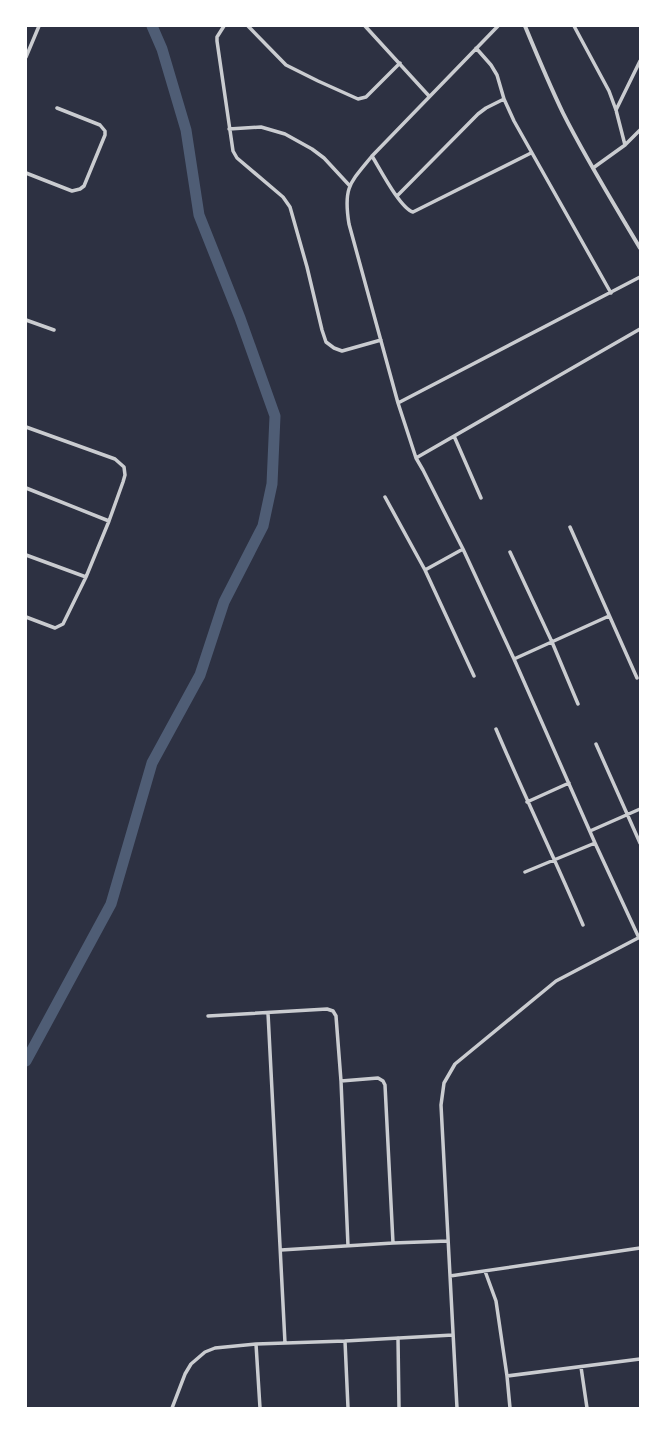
<svg xmlns="http://www.w3.org/2000/svg" width="666" height="1434" font-family="'Alegreya Sans',sans-serif">
	<style>
		.lines { fill: none; stroke-linecap: round; stroke-linejoin: round }
		.river { stroke: #4f5d75; stroke-width: 11 }
		.minor { stroke: #caccd0; stroke-width: 3.5 }
		.tertiary { stroke: #caccd0; stroke-width: 4 }
	</style>
	<rect width="100%" height="100%" fill="#2d3142"/>
	<g class="lines">
		<path class="river" d="M26 1061 111 904 152 763 200 675 224 602 263 526 272 484 275 416 240 318 199 215 186 130 162 49 152 26"/>
		<path class="minor" d="M224 26 217 37V41L233 151 237 158 283 197 290 207 307 267 322 330 326 342 334 348 342 351 381 340
			M248 26 286 65 318 81 358 99 366 97 400 63
			M365 26 429 96
			M498 26 372 156C350 183 343 187 349 224L398 403 416 458 423 470 463 549 514 659 595 843 639 938
			M574 26 609 91 616 110 625 145
			M476 48 491 65 497 75 504 99 514 121 611 293
			M26 57 39 26
			M616 110 640 61
			M229 129 261 127 285 134 312 149 324 158 349 185
			M372 156C380 169 400 208 413 212L531 153
			M593 168 625 145 640 130
			M26 173 72 191 80 189 84 186 105 135V131L100 125 57 108
			M397 196 478 114 486 108 504 99
			M26 320 54 330
			M398 403 640 277
			M26 427 115 459 124 467 125 475 123 482 109 521 86 577 63 624 55 628 26 617
			M454 436 481 498
			M416 458 640 329
			M26 488 109 521
			M385 497 425 570 474 676
			M570 527 637 678
			M510 552 552 642 578 704
			M26 555 86 577
			M425 570 463 549
			M514 659 609 616
			M496 729C524 795 555 859 583 925
			M596 744 640 843
			M527 802 569 783
			M590 831 640 809
			M525 872 595 843
			M268 1013 285 1343
			M208 1016 327 1009 333 1011 336 1016 341 1081 348 1246
			M341 1081 378 1078 383 1081 385 1085 393 1243
			M281 1250 393 1243 448 1241
			M485 1271 496 1301 507 1376 510 1408
			M450 1276 640 1248
			M398 1338 399 1408
			M345 1341 348 1408
			M256 1344 260 1408
			M581 1367 587 1408
			M507 1376 640 1359
			M172 1408 185 1374 191 1364 205 1352 215 1348 256 1344 345 1341 453 1335
			M457 1408 441 1105 444 1083 455 1064 556 981 640 937"/>
		<path class="tertiary" d="M525 26C537 55 549 84 563 113 586 159 614 204 640 248"/>
	</g>
	<rect width="666" height="1434" fill="none" stroke="#ffffff" stroke-width="54"/>
</svg>
